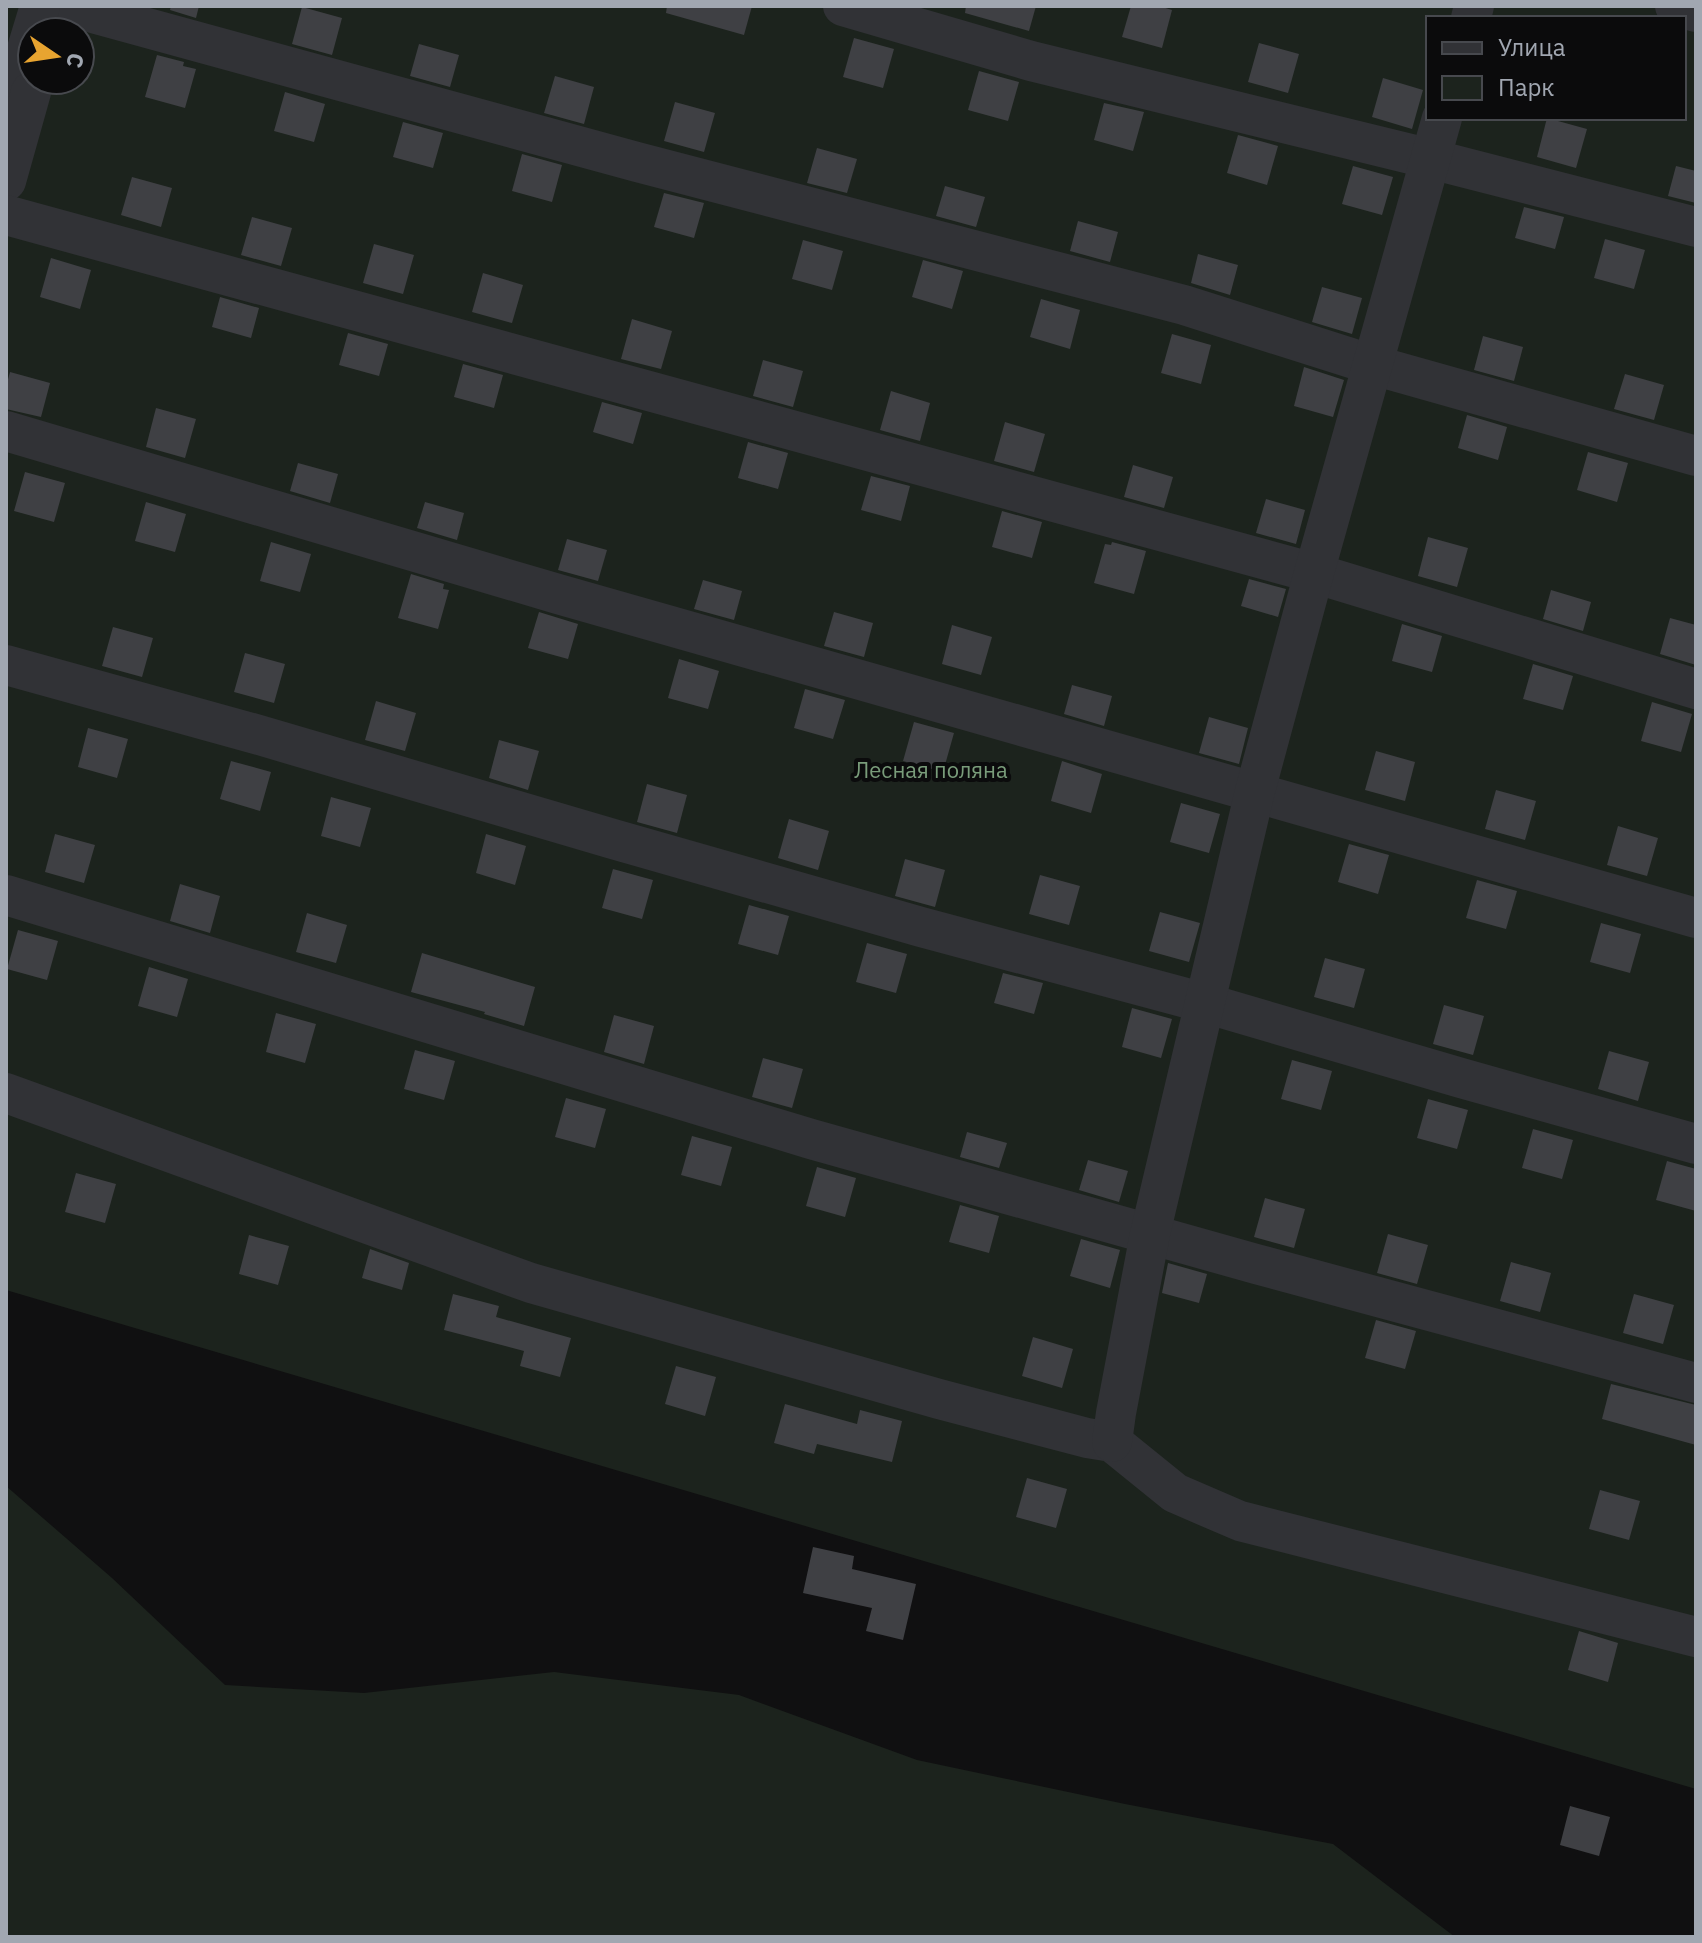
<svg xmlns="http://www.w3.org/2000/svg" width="1702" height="1943" font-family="'IBM Plex Sans',sans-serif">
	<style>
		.green { fill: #1c231d; fill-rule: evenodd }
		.building { fill: #3f4044 }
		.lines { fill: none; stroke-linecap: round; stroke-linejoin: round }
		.minor { stroke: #313236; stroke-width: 40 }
		.labels { text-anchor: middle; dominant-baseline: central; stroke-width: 8; stroke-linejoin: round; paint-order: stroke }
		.park-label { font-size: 22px; fill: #799c7a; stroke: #0b0b0c }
	</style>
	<rect width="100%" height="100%" fill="#101011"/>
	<g class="green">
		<path d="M6,6H1696V1789L6,1290ZM1428,18H1684V118H1428ZM32,32H80V80H32Z"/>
		<path d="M6,1486L112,1578L225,1685L364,1693L554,1672L739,1695L917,1760L1125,1804L1333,1844L1455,1937H6Z"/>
	</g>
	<g class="building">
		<path d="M171,6H199L196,18L170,10Z"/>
		<path d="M667,6H752L744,35L666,13Z"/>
		<path d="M966,6H1036L1029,31L965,13Z"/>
		<path d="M1131,6H1159L1172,10L1162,48L1122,37Z"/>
		<path d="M302,7L342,18L332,55L292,44Z"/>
		<path d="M854,38L894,49L883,88L843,77Z"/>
		<path d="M1259,43L1299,54L1288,93L1248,82Z"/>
		<path d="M419,44L459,55L450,87L410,76Z"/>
		<path d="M157,55L184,62L183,66L196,69L185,108L145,97Z"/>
		<path d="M979,71L1019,82L1008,121L968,110Z"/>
		<path d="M555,76L594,87L584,124L544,113Z"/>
		<path d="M1383,78L1423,90L1412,129L1372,117Z"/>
		<path d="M285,92L325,104L314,142L274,131Z"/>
		<path d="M675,102L715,113L704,152L664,141Z"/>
		<path d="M1104,103L1144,112L1133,151L1094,140Z"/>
		<path d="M1547,118L1587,129L1576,168L1537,157Z"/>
		<path d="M403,122L443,133L433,168L393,157Z"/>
		<path d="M1238,135L1278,146L1267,185L1227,173Z"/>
		<path d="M817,148L857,159L847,193L807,183Z"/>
		<path d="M522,154L562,165L552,202L512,191Z"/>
		<path d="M1353,166L1393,177L1382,215L1342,204Z"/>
		<path d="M1676,166L1696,171V203L1668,196Z"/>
		<path d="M132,177L172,188L161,227L121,215Z"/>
		<path d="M945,186L985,197L976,227L936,216Z"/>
		<path d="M664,193L704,203L694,238L654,227Z"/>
		<path d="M1524,207L1564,217L1555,249L1515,238Z"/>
		<path d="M252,217L292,228L281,266L241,255Z"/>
		<path d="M1078,221L1118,232L1110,262L1070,251Z"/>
		<path d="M1605,239L1645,250L1634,289L1594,278Z"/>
		<path d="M803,240L843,251L832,290L792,279Z"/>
		<path d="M374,244L414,255L403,294L363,283Z"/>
		<path d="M1198,254L1238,265L1230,295L1191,283Z"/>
		<path d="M51,258L91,270L80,309L40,297Z"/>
		<path d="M923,260L963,271L952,309L912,297Z"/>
		<path d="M483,273L523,285L512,323L472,312Z"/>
		<path d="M1322,287L1362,298L1352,334L1312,322Z"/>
		<path d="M220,297L259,308L251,338L212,327Z"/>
		<path d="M1041,299L1080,310L1070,349L1030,337Z"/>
		<path d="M632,319L672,331L661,369L621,359Z"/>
		<path d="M348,333L388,344L379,376L339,365Z"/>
		<path d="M1172,334L1211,345L1201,384L1161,373Z"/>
		<path d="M1483,336L1523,347L1514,381L1474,370Z"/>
		<path d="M763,360L803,371L793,407L753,396Z"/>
		<path d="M463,364L503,375L494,408L454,397Z"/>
		<path d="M1304,367L1344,380L1333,417L1294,406Z"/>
		<path d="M10,372L50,383L41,417L6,409V387Z"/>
		<path d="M1625,374L1664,385L1654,420L1614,409Z"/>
		<path d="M891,391L930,403L920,441L880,430Z"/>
		<path d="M602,402L642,413L633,444L593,432Z"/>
		<path d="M156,408L196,419L185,458L146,447Z"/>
		<path d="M1467,415L1507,427L1498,460L1458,448Z"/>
		<path d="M1005,422L1045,434L1034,472L994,461Z"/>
		<path d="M748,442L788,453L778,489L738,478Z"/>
		<path d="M1588,452L1628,463L1617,502L1577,490Z"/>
		<path d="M298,463L338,474L330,503L290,491Z"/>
		<path d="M1133,465L1173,477L1164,508L1124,497Z"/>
		<path d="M25,472L65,483L54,522L14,511Z"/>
		<path d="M871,476L910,486L901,521L861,510Z"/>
		<path d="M1266,499L1305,510L1296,544L1256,533Z"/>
		<path d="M146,502L186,514L175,552L135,541Z"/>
		<path d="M425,502L464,513L457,540L417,528Z"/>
		<path d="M1002,511L1042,522L1032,558L992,547Z"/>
		<path d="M1428,537L1468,548L1457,587L1418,576Z"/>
		<path d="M567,539L607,550L598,581L558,570Z"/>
		<path d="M271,542L311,554L300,592L260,581Z"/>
		<path d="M1112,542L1146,551L1134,594L1094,583L1105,544L1111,545Z"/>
		<path d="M411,574L444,584L443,589L449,590L438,629L398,618Z"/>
		<path d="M1249,579L1286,589L1278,617L1241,606Z"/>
		<path d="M703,580L742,591L734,620L694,609Z"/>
		<path d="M1551,590L1591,602L1583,631L1543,619Z"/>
		<path d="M539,612L578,624L568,659L528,648Z"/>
		<path d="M834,612L873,623L864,657L824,646Z"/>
		<path d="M1670,618L1696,625V665L1660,654Z"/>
		<path d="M1402,624L1442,636L1432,672L1392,661Z"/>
		<path d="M952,625L992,637L981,675L942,664Z"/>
		<path d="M113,627L153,638L142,677L102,666Z"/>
		<path d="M245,653L285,664L274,703L234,692Z"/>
		<path d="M679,659L719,671L708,709L668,698Z"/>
		<path d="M1533,664L1573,676L1563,710L1523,699Z"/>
		<path d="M1072,685L1112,696L1104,726L1064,714Z"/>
		<path d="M805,689L845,700L833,739L794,728Z"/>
		<path d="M376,701L416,713L405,751L365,740Z"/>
		<path d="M1652,702L1692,714L1681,752L1641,741Z"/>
		<path d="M1209,717L1248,728L1239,764L1199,753Z"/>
		<path d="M914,722L954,733L943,772L903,761Z"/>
		<path d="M88,728L128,739L117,778L78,767Z"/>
		<path d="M499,740L539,751L528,790L489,778Z"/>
		<path d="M1376,751L1415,762L1405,801L1365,790Z"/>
		<path d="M231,761L271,772L260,811L220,799Z"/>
		<path d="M1062,761L1102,774L1091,813L1051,801Z"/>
		<path d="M647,784L687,795L677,833L637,822Z"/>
		<path d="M1496,790L1536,801L1525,840L1485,829Z"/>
		<path d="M331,797L371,808L360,847L321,836Z"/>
		<path d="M1181,803L1220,814L1209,853L1170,842Z"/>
		<path d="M789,819L829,831L818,870L778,858Z"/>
		<path d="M1618,826L1658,838L1647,876L1607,865Z"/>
		<path d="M55,834L95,845L84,883L45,872Z"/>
		<path d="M486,834L526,846L515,885L476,873Z"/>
		<path d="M1349,844L1389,855L1378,894L1338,882Z"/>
		<path d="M905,859L945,870L935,907L895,896Z"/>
		<path d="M613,869L653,880L642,919L602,908Z"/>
		<path d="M1040,875L1080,886L1069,925L1029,914Z"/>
		<path d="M1477,880L1517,891L1506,929L1466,918Z"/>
		<path d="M180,884L220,896L210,933L170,921Z"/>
		<path d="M749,905L789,916L778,955L738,944Z"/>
		<path d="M1160,912L1200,923L1189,962L1149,951Z"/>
		<path d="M307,913L347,925L336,963L296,952Z"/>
		<path d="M1601,923L1641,934L1630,973L1590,962Z"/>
		<path d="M18,930L58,941L47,980L7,969Z"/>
		<path d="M867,943L907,954L896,993L856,982Z"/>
		<path d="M422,953L535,987L524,1026L484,1014L485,1012L411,992Z"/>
		<path d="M1325,958L1365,969L1354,1008L1314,997Z"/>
		<path d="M149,967L188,979L177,1017L138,1006Z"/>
		<path d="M1003,973L1043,983L1034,1014L994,1003Z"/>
		<path d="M1444,1005L1484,1016L1473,1055L1433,1044Z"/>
		<path d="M1132,1008L1172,1019L1161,1058L1122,1047Z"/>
		<path d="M276,1013L316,1024L305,1063L266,1052Z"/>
		<path d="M614,1015L654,1026L644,1064L604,1052Z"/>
		<path d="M415,1050L455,1061L444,1100L404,1089Z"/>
		<path d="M1609,1051L1649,1062L1638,1101L1598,1089Z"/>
		<path d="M763,1058L803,1069L792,1108L752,1097Z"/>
		<path d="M1292,1060L1332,1071L1321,1110L1281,1099Z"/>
		<path d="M566,1098L606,1109L595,1148L555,1137Z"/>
		<path d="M1428,1099L1468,1110L1457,1149L1417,1138Z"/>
		<path d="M1533,1129L1573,1140L1562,1179L1522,1168Z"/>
		<path d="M967,1132L1007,1143L999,1168L960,1157Z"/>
		<path d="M692,1136L732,1147L721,1186L681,1175Z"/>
		<path d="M1088,1160L1128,1171L1119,1202L1079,1190Z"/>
		<path d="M1667,1161L1696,1169V1211L1656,1200Z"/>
		<path d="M817,1167L856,1178L845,1217L806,1206Z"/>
		<path d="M76,1173L116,1184L105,1223L65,1212Z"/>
		<path d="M1265,1198L1305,1209L1294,1248L1254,1237Z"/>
		<path d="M960,1205L999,1216L989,1253L949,1242Z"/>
		<path d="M1388,1234L1428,1245L1417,1284L1377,1273Z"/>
		<path d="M249,1235L289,1246L278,1285L239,1274Z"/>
		<path d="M1081,1239L1120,1250L1110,1288L1070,1276Z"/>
		<path d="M370,1249L409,1263L402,1290L362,1278Z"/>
		<path d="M1511,1262L1551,1273L1540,1312L1500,1301Z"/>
		<path d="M1168,1263L1207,1274L1199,1303L1162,1293Z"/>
		<path d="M453,1294L499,1306L496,1317L571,1338L560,1377L520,1366L524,1351L444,1330Z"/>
		<path d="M1634,1294L1674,1305L1663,1344L1623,1333Z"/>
		<path d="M1376,1320L1416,1331L1405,1369L1365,1358Z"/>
		<path d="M1033,1337L1073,1349L1062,1388L1022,1376Z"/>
		<path d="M676,1366L716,1377L705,1416L665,1404Z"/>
		<path d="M1611,1384L1696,1405V1445L1602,1419Z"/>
		<path d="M785,1404L857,1424L860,1410L902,1421L892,1462L817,1444L814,1454L774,1443Z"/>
		<path d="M1027,1478L1067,1489L1056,1528L1016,1517Z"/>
		<path d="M1600,1490L1640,1501L1629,1540L1589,1529Z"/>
		<path d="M813,1547L854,1556L852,1569L916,1584L903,1640L866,1631L872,1608L803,1593Z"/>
		<path d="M1579,1631L1618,1643L1608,1682L1568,1670Z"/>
		<path d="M1570,1806L1610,1817L1599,1856L1560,1845Z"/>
	</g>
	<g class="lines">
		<g class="minor">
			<path d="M67,6L637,162L1184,305L1373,365L1696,456"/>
			<path d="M843,6L1031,61L1431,159L1696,227"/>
			<path d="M1675,6L1696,12"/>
			<path d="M1471,18L1474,6"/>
			<path d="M6,118L40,6"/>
			<path d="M6,181L31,92"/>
			<path d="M6,215L1314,573L1696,689"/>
			<path d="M6,431L558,594L1696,918"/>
			<path d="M6,665L259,735L613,839L921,927L1205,1003L1461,1078L1696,1144"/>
			<path d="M6,895L811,1139L1256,1264L1696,1383"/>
			<path d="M6,1093L531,1283L939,1399L1087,1438L1112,1442L1175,1493L1240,1521L1696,1637"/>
			<path d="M1112,1442L1116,1413L1150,1234L1255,791L1314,573L1442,118"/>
		</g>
	</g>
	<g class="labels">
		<g class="park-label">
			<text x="931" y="769">Лесная поляна</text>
		</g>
	</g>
	<rect width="1702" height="1943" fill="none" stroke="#a1a7b1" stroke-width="16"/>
	<rect x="1426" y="16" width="260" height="104" fill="#0b0b0c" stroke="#47494e" stroke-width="2"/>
	<rect x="1442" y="42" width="40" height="12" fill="#313236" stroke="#47494e" stroke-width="2"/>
	<text x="1498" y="56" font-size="24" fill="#a1a7b1">Улица</text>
	<rect x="1442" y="76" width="40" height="24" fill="#1c231d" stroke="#47494e" stroke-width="2"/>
	<text x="1498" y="96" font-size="24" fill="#a1a7b1">Парк</text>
	<g transform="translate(56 56) rotate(103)"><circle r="38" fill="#0b0b0c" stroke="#47494e" stroke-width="2"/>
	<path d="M0-6L14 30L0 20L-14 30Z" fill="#e8a430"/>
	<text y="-12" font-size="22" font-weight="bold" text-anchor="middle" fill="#a1a7b1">С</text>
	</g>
</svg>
